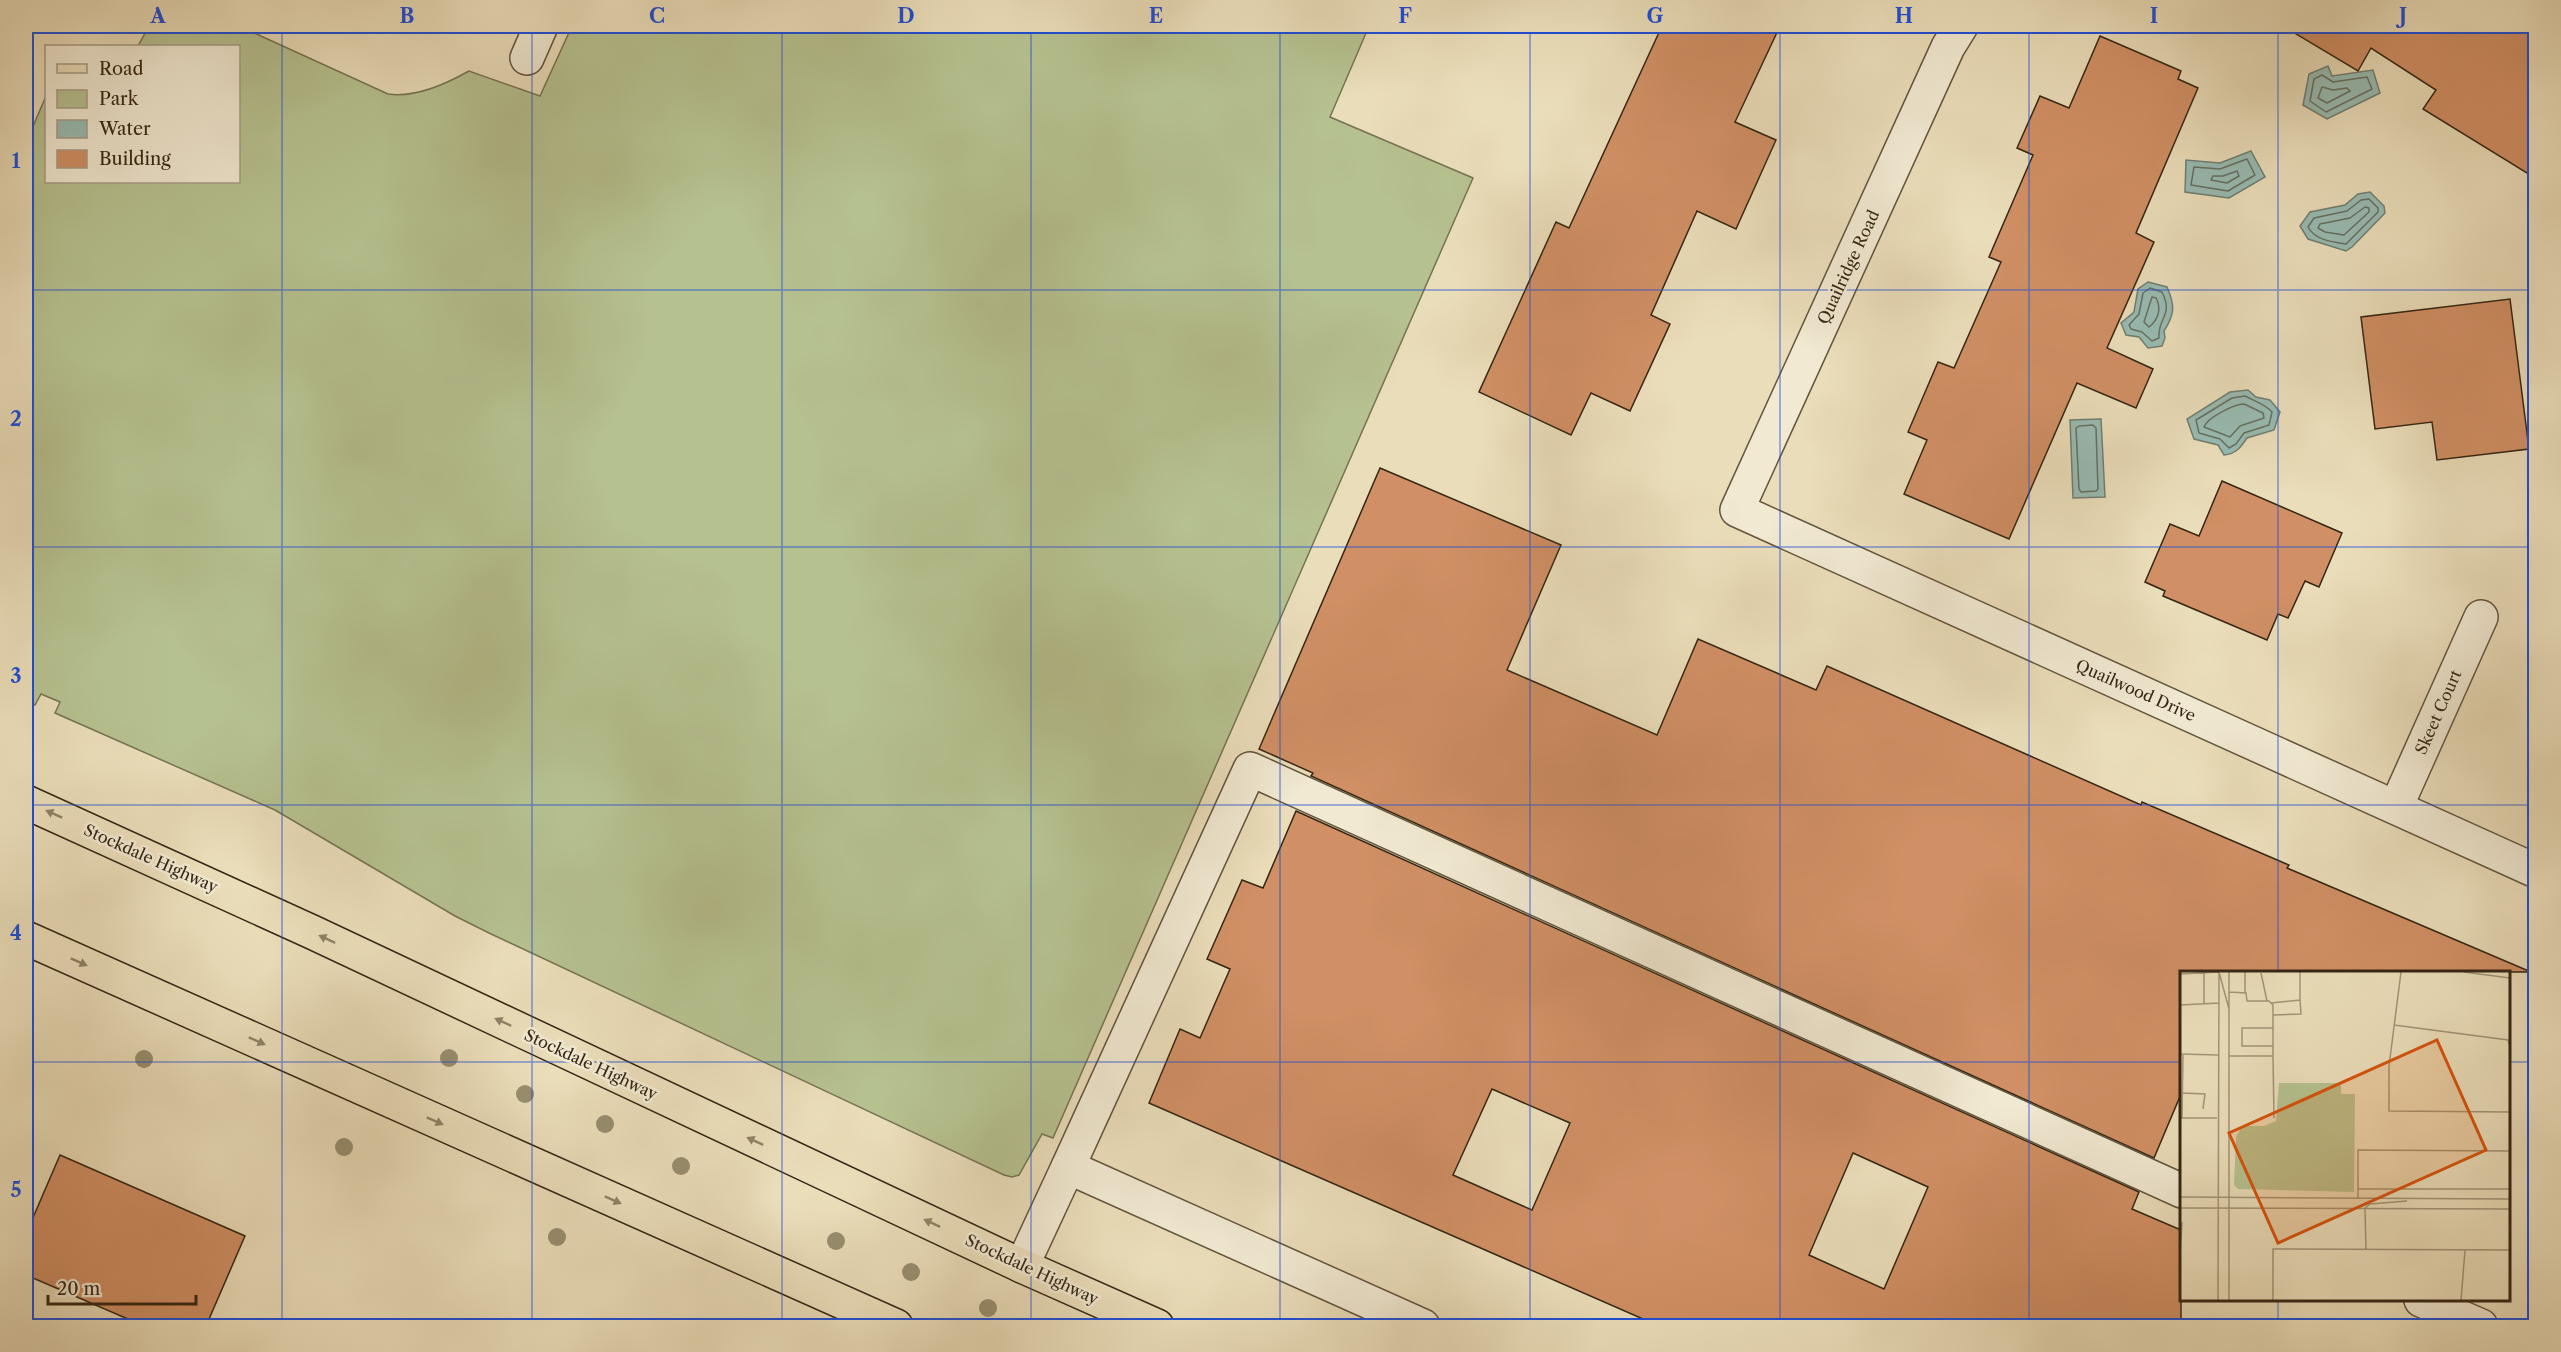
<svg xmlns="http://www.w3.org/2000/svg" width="2561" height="1352" font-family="'Libre Caslon Text',serif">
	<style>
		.green { fill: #b6c190; stroke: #767452; stroke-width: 1.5 }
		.water { fill: #98bbb2; stroke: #707f73; stroke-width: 1.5 }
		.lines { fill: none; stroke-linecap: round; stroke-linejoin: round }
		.shore { stroke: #667063; stroke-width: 1.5 }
		.building { fill: #d08f64; stroke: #352614; stroke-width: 1.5; fill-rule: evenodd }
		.minor-casing { stroke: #62543d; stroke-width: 36 }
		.major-casing { stroke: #352614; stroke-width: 36 }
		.minor { stroke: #f1e9d2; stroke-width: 33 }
		.major { stroke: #eaddb9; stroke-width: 33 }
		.tree { fill: #988e6f }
		.oneway { fill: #908266 }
		.grid { fill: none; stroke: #1d4ed8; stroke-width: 1.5; stroke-opacity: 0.55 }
		.labels { text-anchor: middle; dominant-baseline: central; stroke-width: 5; stroke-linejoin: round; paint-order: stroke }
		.street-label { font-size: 16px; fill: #352614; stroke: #f1e9d2 }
		.inset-road { fill: none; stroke: #a29477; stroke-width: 1.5 }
		.view { fill: #d6540d; fill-opacity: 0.15; stroke: #d6540d; stroke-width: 3 }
		.inset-edge { fill: none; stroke: #352614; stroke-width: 3 }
		.neatline { fill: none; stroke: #1d4ed8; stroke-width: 2 }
		.grid-label { font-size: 20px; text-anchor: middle; font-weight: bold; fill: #1d4ed8 }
	</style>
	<rect width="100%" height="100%" fill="#eaddb9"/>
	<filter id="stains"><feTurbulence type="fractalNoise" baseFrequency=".00333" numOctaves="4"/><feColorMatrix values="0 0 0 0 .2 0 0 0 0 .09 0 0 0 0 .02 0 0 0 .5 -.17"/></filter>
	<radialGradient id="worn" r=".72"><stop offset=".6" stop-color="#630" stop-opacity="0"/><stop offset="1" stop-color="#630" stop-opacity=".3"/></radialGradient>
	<path class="green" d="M149,26H239L388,94C415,98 446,84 469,71L540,96L572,26H1369L1330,117L1473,178L1053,1138L1042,1134L1019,1175L1012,1177L1004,1175L489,933L455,916L275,810L55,713L60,702L41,694L35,705L26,700V143L46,96V182H238V46H138Z"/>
	<g class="water">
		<path d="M2328,66L2332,76L2373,70L2380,93L2327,119L2303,105L2309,74Z"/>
		<path d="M2251,151L2265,177L2229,198L2185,192L2186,160L2220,163Z"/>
		<path d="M2370,192L2384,206L2385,213L2352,247L2346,251L2308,239L2300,226L2310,212L2345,205L2358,194Z"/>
		<path d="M2148,282L2167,287C2175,305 2175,314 2164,331L2165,338L2162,346L2148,348L2139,337L2126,335L2121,323L2134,312L2138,289Z"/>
		<path d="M2248,390L2256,397L2270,400L2280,412L2274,430L2247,438C2241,447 2236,454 2224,455L2218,445L2194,439L2187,419L2230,392Z"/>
		<path d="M2101,419L2105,497L2073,498L2070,420Z"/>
	</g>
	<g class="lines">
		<g class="shore">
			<path d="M2322,75L2333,82L2367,77L2372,89L2326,112L2310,101L2314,79Z"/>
			<path d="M2322,87L2333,90L2347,88L2350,91L2327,103L2318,98Z"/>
			<path d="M2247,159L2255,175L2228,191L2191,185L2194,167L2220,169Z"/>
			<path d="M2237,171L2239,176L2227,183L2211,180L2213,176H2223Z"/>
			<path d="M2369,199L2378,208V212L2346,244C2332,242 2315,240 2308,227L2314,218L2347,211L2361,200Z"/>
			<path d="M2365,207L2369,208V212L2344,235L2325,232L2318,228L2320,224L2350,218Z"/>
			<path d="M2150,288L2162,292C2174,316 2157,318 2159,338L2152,341L2142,332L2131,329L2129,325L2139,314L2143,293Z"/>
			<path d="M2152,297L2156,298C2162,309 2158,320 2149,327L2144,322Z"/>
			<path d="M2245,396C2254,401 2265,404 2272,412L2269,425L2244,433L2236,444L2229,448L2220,439L2199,433L2196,420L2232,398Z"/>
			<path d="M2244,404L2263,413L2264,418L2240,426L2230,437L2204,427C2207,418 2234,404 2244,404Z"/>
			<path d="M2093,425L2096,428L2098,489L2096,491L2081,492L2079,489L2076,428L2079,426Z"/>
		</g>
	</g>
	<g class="building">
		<path d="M1662,26H1780L1735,122L1776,140L1736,229L1697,211L1651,315L1670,324L1630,411L1591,393L1571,435L1479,392L1556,222L1569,228Z"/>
		<path d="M2283,26H2535V178L2423,109L2436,90L2371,48L2358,71Z"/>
		<path d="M2100,36L2181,71L2178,79L2198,88L2136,233L2154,242L2107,348L2153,369L2136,408L2077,383L2009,539L1904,494L1927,440L1908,432L1938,362L1954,368L2001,262L1989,257L2033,155L2017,148L2040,96L2069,108Z"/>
		<path d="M2510,299L2529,449L2437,460L2432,422L2375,429L2361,317Z"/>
		<path d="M1380,468L1561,545L1507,670L1657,735L1698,639L1816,690L1827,666L2141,805L2142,802L2289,865L2287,868L2531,972H2181V1094L2154,1158L1311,776L1313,773L1259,749Z"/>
		<path d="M2222,481L2342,533L2319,587L2305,581L2288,618L2278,614L2267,640L2163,596L2165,591L2145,582L2170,524L2199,536Z"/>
		<path d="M1296,811L2139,1192L2132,1209L2181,1230V1326H1659L1149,1103L1180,1029L1200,1038L1230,969L1207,959L1242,880L1263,888ZM1492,1089L1570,1123L1532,1210L1453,1175ZM1853,1153L1928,1187L1884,1289L1809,1255Z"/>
		<path d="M60,1155L245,1236L206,1326H144L26,1275V1234Z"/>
	</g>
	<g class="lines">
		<defs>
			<g id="minor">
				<path d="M1961,26L1948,47L1737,510L2536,871"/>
				<path d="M527,58L541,26"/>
				<path d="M2396,807L2481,617"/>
				<path d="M1068,1167L1250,769L2182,1191"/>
				<path d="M1022,1266L1068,1167L1423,1326"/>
				<path d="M2421,1300L2481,1326"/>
			</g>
			<g id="major">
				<path d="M26,802L312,932L1022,1266L1157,1326"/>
				<path d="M26,938L896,1326"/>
			</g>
		</defs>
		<use href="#minor" class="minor-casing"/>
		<use href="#major" class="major-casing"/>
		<use href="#minor" class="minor"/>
		<use href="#major" class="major"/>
	</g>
	<g class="tree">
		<circle cx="449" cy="1058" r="9"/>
		<circle cx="144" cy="1059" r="9"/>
		<circle cx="525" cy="1094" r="9"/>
		<circle cx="605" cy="1124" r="9"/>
		<circle cx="344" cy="1147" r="9"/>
		<circle cx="681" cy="1166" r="9"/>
		<circle cx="557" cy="1237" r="9"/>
		<circle cx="836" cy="1241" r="9"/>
		<circle cx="911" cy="1272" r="9"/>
		<circle cx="988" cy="1308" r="9"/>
	</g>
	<defs><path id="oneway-solid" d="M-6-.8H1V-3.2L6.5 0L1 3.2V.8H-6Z" transform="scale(1.5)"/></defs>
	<g class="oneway">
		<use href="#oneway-solid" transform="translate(54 814) rotate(-156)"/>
		<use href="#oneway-solid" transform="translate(327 939) rotate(-155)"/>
		<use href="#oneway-solid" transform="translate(79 962) rotate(24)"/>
		<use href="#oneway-solid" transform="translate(503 1022) rotate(-155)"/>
		<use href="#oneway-solid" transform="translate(257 1041) rotate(24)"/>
		<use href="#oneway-solid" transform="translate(435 1121) rotate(24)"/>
		<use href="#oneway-solid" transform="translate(755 1141) rotate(-155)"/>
		<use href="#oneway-solid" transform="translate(613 1200) rotate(24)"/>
		<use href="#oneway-solid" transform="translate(932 1223) rotate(-155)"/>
	</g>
	<path class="grid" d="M282,26V1326M532,26V1326M782,26V1326M1031,26V1326M1280,26V1326M1530,26V1326M1780,26V1326M2029,26V1326M2278,26V972M26,290H2536M26,547H2536M26,805H2536M26,1062H2182M2508,1062H2536M2278,1300V1326"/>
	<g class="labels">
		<g class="street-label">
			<text transform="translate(1848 267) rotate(-65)">Quailridge Road</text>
			<text transform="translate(2136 690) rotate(24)">Quailwood Drive</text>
			<text transform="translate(2438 712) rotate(-66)">Skeet Court</text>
			<text transform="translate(151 858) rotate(24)">Stockdale Highway</text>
			<text transform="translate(591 1064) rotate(25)">Stockdale Highway</text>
			<text transform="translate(1032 1269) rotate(25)">Stockdale Highway</text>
		</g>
	</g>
	<g transform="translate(2180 971)">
		<rect width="330" height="330" fill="#eaddb9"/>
		<path d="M99,112H161V123H175L174,221L58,218L54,214L56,166L62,155H84L96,150Z" fill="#b6c190"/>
		<path class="inset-road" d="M39,1L49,38M65,1V22M221,1L209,95V140L330,141M284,1L330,7M24,2V33M81,2L87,30M0,3L39,1M49,21L66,22L67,30H89L93,34V57M91,32L120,29V1M0,34L39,32M93,44L121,43L120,29M214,54L328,69L330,76M93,75H62V57H93V85M0,83L38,84M49,85H93L94,147M2,122L25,123L23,138M1,147H37M2,147L3,83M178,218V179L330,180M0,226L330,228M178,227V218H330M0,237L330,238M185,237L186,279M185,237L190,233L227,230M0,283L2,251M38,329L39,1M49,329V1M93,329V278L330,279M281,329L285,279"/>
		<path class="view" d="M257,69L306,179L98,272L49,162Z"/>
		<rect width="330" height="330" class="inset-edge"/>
	</g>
	<rect width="2561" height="1352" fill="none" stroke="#eaddb9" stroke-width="66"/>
	<rect x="45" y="45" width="195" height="138" fill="#f1e9d2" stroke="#a69b86" stroke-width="1.5"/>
	<rect x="57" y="64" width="30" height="9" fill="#eaddb9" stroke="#a69b86" stroke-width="1.5"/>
	<text x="99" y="75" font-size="18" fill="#352614">Road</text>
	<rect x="57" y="90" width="30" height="18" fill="#b6c190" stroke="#a69b86" stroke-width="1.5"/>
	<text x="99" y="105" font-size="18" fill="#352614">Park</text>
	<rect x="57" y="120" width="30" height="18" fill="#98bbb2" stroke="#a69b86" stroke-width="1.5"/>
	<text x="99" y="135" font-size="18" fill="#352614">Water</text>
	<rect x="57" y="150" width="30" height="18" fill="#d08f64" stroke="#a69b86" stroke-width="1.5"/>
	<text x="99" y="165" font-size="18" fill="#352614">Building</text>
	<path d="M48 1295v9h148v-9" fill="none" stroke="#352614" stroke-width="3"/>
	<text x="57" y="1295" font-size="18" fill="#352614" stroke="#f1e9d2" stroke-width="4.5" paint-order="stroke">20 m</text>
	<rect x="33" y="33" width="2495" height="1286" class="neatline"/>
	<g class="grid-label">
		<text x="158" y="23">A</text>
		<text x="407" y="23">B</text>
		<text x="657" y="23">C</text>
		<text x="906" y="23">D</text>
		<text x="1156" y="23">E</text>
		<text x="1405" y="23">F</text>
		<text x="1655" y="23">G</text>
		<text x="1904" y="23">H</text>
		<text x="2154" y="23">I</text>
		<text x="2403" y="23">J</text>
		<text x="16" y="168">1</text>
		<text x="16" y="426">2</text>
		<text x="16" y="683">3</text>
		<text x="16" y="940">4</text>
		<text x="16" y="1197">5</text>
	</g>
	<rect width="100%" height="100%" filter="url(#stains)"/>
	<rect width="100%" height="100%" fill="url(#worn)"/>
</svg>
